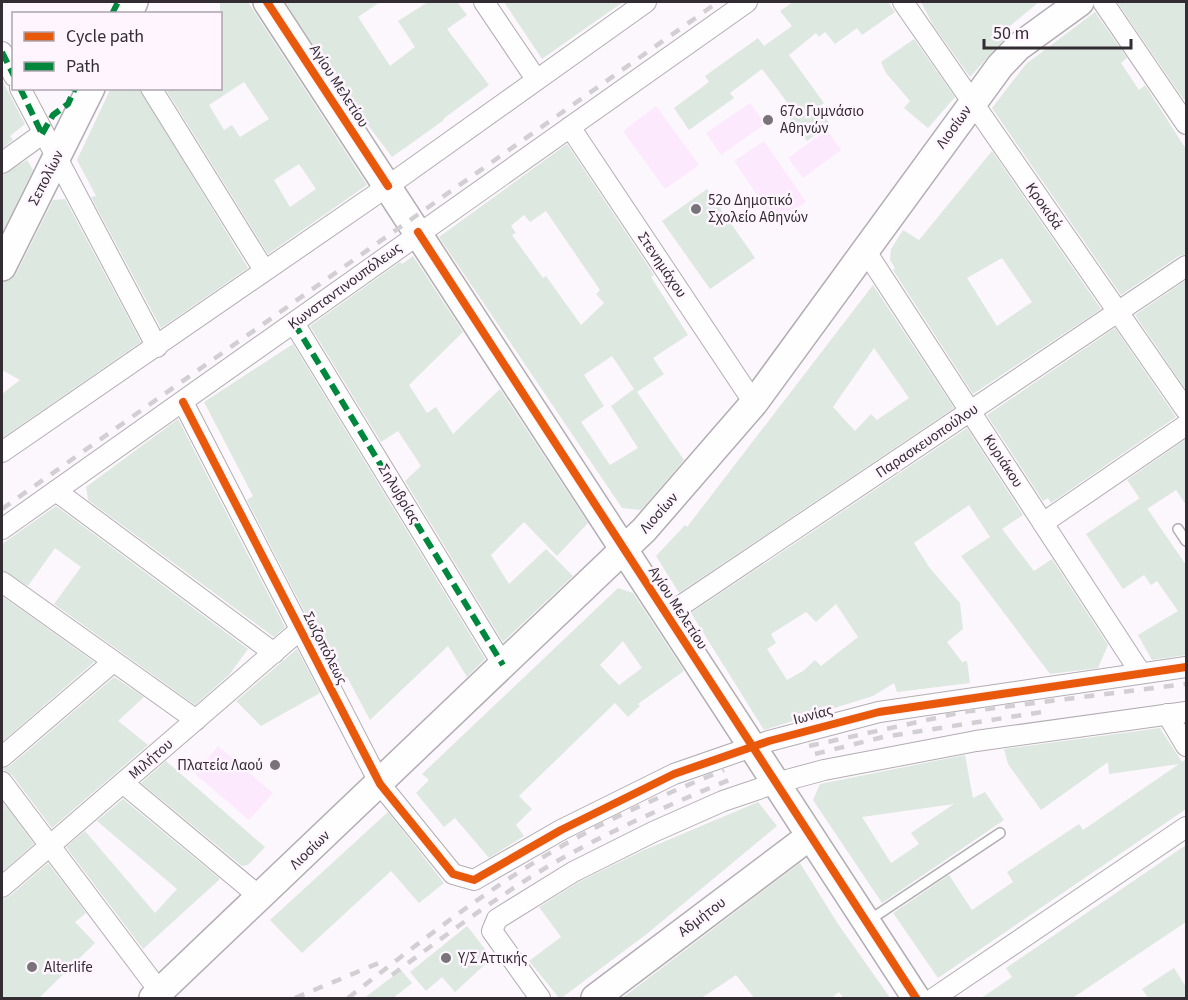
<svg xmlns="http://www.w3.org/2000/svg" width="1188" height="1000" font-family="'Source Sans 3',sans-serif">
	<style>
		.green { fill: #fce9fd }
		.building { fill: #dde8e0; fill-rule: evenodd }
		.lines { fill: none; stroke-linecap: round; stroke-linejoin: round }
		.lane-casing { stroke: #b2adb2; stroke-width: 12 }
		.street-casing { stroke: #b2adb2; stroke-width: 22 }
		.secondary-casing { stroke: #b2adb2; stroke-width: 30 }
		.lane { stroke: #fffeff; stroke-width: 9 }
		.street { stroke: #fffeff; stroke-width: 20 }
		.secondary { stroke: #fffeff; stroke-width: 27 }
		.rail { stroke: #d1cfd1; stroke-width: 4.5; stroke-dasharray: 10 10; stroke-linecap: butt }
		.quiet { stroke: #00873e; stroke-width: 6; stroke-dasharray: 12 6; stroke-linecap: butt }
		.cycleway-casing { stroke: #fef5fe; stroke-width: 11 }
		.cycleway { stroke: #e8590c; stroke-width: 8 }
		.poi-dot { fill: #797479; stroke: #fef5fe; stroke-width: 2 }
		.labels { text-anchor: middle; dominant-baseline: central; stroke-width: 5; stroke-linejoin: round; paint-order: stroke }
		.street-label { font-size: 15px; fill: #332d33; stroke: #fef5fe }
		.poi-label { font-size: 15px; fill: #332d33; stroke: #fef5fe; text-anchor: start }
	</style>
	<rect width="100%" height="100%" fill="#fcf7fc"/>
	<g class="green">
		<path d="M750,103L765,124L721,155L706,133Z"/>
		<path d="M656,106L699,165L665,189L623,131Z"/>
		<path d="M827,130L841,150L803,178L788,158Z"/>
		<path d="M764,141L806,202L776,223L734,161Z"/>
		<path d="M218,746L273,793L249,820L195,774Z"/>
	</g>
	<g class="building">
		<path d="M220,2H248L367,185L268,254L165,88H220ZM244,82L269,119L240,137L232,125L224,130L209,105ZM299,164L316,189L290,207L274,180Z"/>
		<path d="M285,2H380L358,17L390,66L415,47L398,21L428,2H457L467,15L447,29L489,85L443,119L444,120L392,157L349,100Z"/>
		<path d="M504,2H623L542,59Z"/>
		<path d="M793,2H888L895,12L862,35L857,28L835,44L825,32L819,37L816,33L789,55L824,103L818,107L830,124L807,141L790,119L796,114L762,69L730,93L734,98L689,130L674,108L709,82L705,76L758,38L764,46L792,26L780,11Z"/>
		<path d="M921,2H1039L999,35L1004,39L970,77L933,25Z"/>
		<path d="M1117,2H1186V98L1184,100Z"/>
		<path d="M1095,12L1127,58L1121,63L1139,90L1145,85L1186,149V254L1179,256L1121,295L992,108L1026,64Z"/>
		<path d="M914,39L955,97L928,128L904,108L910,101L886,73L881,62Z"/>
		<path d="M2,80L25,124L10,136L13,140L2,149Z"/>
		<path d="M111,88H139L248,268L161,328L91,197L96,196L77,160Z"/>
		<path d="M567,144L654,275L651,277L688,335L653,358L664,374L637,392L684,460L641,510L622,508L439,237ZM546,211L600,290L596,294L604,303L581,325L546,276L543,278L512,235L516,233L511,226L524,215L530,222ZM612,356L634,389L611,406L638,448L610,465L581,422L604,406L584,375Z"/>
		<path d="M992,151L1101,309L973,394L893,270L895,268L890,260L891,249L903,230L919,240ZM1002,258L1032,302L997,326L967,278Z"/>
		<path d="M27,160L33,170L2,233V175Z"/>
		<path d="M707,189L755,258L710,289L662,221Z"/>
		<path d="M65,199L141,342L2,438V394L20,380L2,370V282L10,280L16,274L53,200Z"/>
		<path d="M413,256L463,332L409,385L427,413L436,407L453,434L500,389L588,523L557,556L524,522L491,555L509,584L546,549L573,576L503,642L405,481L421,466L398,431L381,442L310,326L400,262L402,264Z"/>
		<path d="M1186,280V390L1135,315Z"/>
		<path d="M873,285L954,408L679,593L656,556L685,525L687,527ZM874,348L909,398L877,420L871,414L855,431L833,407Z"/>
		<path d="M1115,328L1176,417L1051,503L1048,498L1043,501L987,415Z"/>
		<path d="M293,344L485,659L467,677L448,646L370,720L347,677L340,681L247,500L253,496L204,402Z"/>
		<path d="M178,419L285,627L274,637L88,500L86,487Z"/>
		<path d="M967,428L1023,515L1002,529L1034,571L1052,559L1108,645L1098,668L1050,674L961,556L990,537L969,505L914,543L929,567L960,603L963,629L947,642L962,662L967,661L970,683L897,692L894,683L873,696L764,730L691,613ZM836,604L858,637L821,666L815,660L803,671L787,680L767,649L776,643L771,634L806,612L816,622Z"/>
		<path d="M1186,439V505L1176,490L1147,509L1127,480Z"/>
		<path d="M1140,498L1186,565V655L1152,660L1138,635L1178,611L1157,581L1151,585L1144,575L1123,589L1086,534Z"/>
		<path d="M56,506L248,649L229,675L195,705L54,604L81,567L55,548L28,586L2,570V544Z"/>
		<path d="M618,588L633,593L684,671L638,704L640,706L628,717L615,703L519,796L532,809L516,825L524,836L489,858L455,818L444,827L416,793L429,780L422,774ZM623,641L642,668L619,685L600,665Z"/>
		<path d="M2,596L94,662L2,742Z"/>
		<path d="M297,649L320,693L261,726L236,701Z"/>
		<path d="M114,677L144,697L118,721L148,745L52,828L12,775L2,769L10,766Z"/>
		<path d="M1160,728L1182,762L1186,759V809L938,978L893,913L949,875L972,910L1013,882L1007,872L1079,824L1083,830L1179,764L1109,774L1108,762L1041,810L1008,764L1004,749Z"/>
		<path d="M965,755L973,798L985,792L1004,820L882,903L813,800L820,784ZM954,804L911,833L919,844L891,863L862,817Z"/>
		<path d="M166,761L265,847L248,865L242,866L141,783Z"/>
		<path d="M123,799L220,879L143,949L66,847L85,831L155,913L177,889L97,821Z"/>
		<path d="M2,801L34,844L2,872Z"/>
		<path d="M758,802L777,826L648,933L560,999L529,961L561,937L539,907L579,882L642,851Z"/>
		<path d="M388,812L444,883L419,903L391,871L302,953L270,920Z"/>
		<path d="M1186,845V922L1071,999H980L1012,977L1006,968Z"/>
		<path d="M48,863L86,913L75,922L95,943L38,999H2V899L10,896Z"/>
		<path d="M800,863L838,924L891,999H844L839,992L830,999H755L736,975L700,999H621Z"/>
		<path d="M467,926L492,958L455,992L442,977L426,991L410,972Z"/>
		<path d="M1174,968L1186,987V999H1149L1142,989Z"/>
		<path d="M401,970L412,983L392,999H363Z"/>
	</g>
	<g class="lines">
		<defs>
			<g id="lane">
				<path d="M1178,529L1186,541"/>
				<path d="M868,921L1000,833"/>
			</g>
			<g id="street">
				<path d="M484,2L536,79"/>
				<path d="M903,2L1186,410"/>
				<path d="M1103,2L1186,124"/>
				<path d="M2,52L14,76"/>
				<path d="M20,88L157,347"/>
				<path d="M151,88L264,270"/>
				<path d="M570,127L754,403"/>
				<path d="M2,163L42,134"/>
				<path d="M865,250L1140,672"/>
				<path d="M294,323L503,665"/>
				<path d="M183,402L380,784L453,874L474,880L561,830L674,774L769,741L879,712L1186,667"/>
				<path d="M2,452L388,186L646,2"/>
				<path d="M56,491L274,653"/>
				<path d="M1043,523L1186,425"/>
				<path d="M2,529L747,2"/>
				<path d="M2,582L196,720"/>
				<path d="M667,615L1186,266"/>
				<path d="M1167,714L1186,746"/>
				<path d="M2,757L113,662"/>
				<path d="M2,782L160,992"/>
				<path d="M123,783L260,897"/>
				<path d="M2,887L301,629"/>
				<path d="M540,998L492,931L497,919L573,872L653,832L723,801L776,783L824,770L976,741L1186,712"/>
				<path d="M934,998L1186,827"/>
			</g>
			<g id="secondary">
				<path d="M267,2L916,998"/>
				<path d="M128,14L134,2"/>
				<path d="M2,267L91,88"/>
				<path d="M153,998L644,530L754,403L1000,66L1018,47L1080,2"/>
				<path d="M595,998L810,836"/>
			</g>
		</defs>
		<use href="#lane" class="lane-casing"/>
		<use href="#street" class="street-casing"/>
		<use href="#secondary" class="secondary-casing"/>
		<use href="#lane" class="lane"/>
		<use href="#street" class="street"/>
		<use href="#secondary" class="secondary"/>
		<g class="rail">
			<path d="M2,509L718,2"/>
			<path d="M809,746L963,712L1186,684"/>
			<path d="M815,754L883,737L1042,712"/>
			<path d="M392,975C446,935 500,894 559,860C614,829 671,804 729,780"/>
			<path d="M295,998L386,960"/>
			<path d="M348,998C415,946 481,893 555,850C609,818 666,794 724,770"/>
		</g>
		<g class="quiet">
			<path d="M112,14L118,2"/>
			<path d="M2,52L14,76"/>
			<path d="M20,88L42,134"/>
			<path d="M42,134L53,115L68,104L75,88"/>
			<path d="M294,323L503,665"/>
		</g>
		<defs>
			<g id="cycleway">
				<path d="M267,2L388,186"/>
				<path d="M418,232L916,998"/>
				<path d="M183,402L380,784L453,874L474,880L561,830L674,774L769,741L879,712L1186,667"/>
			</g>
		</defs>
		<use href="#cycleway" class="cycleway-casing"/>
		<use href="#cycleway" class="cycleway"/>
	</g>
	<g class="poi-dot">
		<circle cx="768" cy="120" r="6"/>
		<circle cx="696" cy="209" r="6"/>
		<circle cx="275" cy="765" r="6"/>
		<circle cx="446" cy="958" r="6"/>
		<circle cx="32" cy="967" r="6"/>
	</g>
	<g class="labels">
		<g class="street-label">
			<text transform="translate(339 86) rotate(57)">Αγίου Μελετίου</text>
			<text transform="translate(954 127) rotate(-54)">Λιοσίων</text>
			<text transform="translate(46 178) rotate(-63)">Σεπολίων</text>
			<text transform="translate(1044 206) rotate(55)">Κροκιδά</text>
			<text transform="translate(662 265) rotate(56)">Στενημάχου</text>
			<text transform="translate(345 286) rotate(-36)">Κωνσταντινουπόλεως</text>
			<text transform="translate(927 441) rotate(-34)">Παρασκευοπούλου</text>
			<text transform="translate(1003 461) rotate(57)">Κυριάκου</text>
			<text transform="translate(399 494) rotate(59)">Σηλυβρίας</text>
			<text transform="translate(659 513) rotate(-48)">Λιοσίων</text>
			<text transform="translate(678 608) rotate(57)">Αγίου Μελετίου</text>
			<text transform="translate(325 648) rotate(63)">Σωζοπόλεως</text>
			<text transform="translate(813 715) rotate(-15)">Ιωνίας</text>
			<text transform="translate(151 759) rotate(-41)">Μιλήτου</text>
			<text transform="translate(310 850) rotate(-44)">Λιοσίων</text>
			<text transform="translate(702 917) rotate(-37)">Αδμήτου</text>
		</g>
		<g class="poi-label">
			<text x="780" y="111">67ο Γυμνάσιο<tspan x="780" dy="17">Αθηνών</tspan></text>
			<text x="708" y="200">52ο Δημοτικό<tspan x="708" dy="17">Σχολείο Αθηνών</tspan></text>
			<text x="263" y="765" text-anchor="end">Πλατεία Λαού</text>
			<text x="458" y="958">Υ/Σ Αττικής</text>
			<text x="44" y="967">Alterlife</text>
		</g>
	</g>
	<rect width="1188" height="1000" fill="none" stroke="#332d33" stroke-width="6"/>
	<rect x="12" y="12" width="210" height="78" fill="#fef5fe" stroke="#ada5ad" stroke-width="1.5"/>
	<rect x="24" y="32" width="30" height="9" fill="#e8590c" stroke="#ada5ad" stroke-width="1.5"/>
	<text x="66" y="42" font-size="18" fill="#332d33">Cycle path</text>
	<rect x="24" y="62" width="30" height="9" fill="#00873e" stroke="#ada5ad" stroke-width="1.5"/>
	<text x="66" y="72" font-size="18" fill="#332d33">Path</text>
	<path d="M984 39v9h147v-9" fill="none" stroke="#332d33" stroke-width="3"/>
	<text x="993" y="39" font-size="18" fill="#332d33" stroke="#fef5fe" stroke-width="4.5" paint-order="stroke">50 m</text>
</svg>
